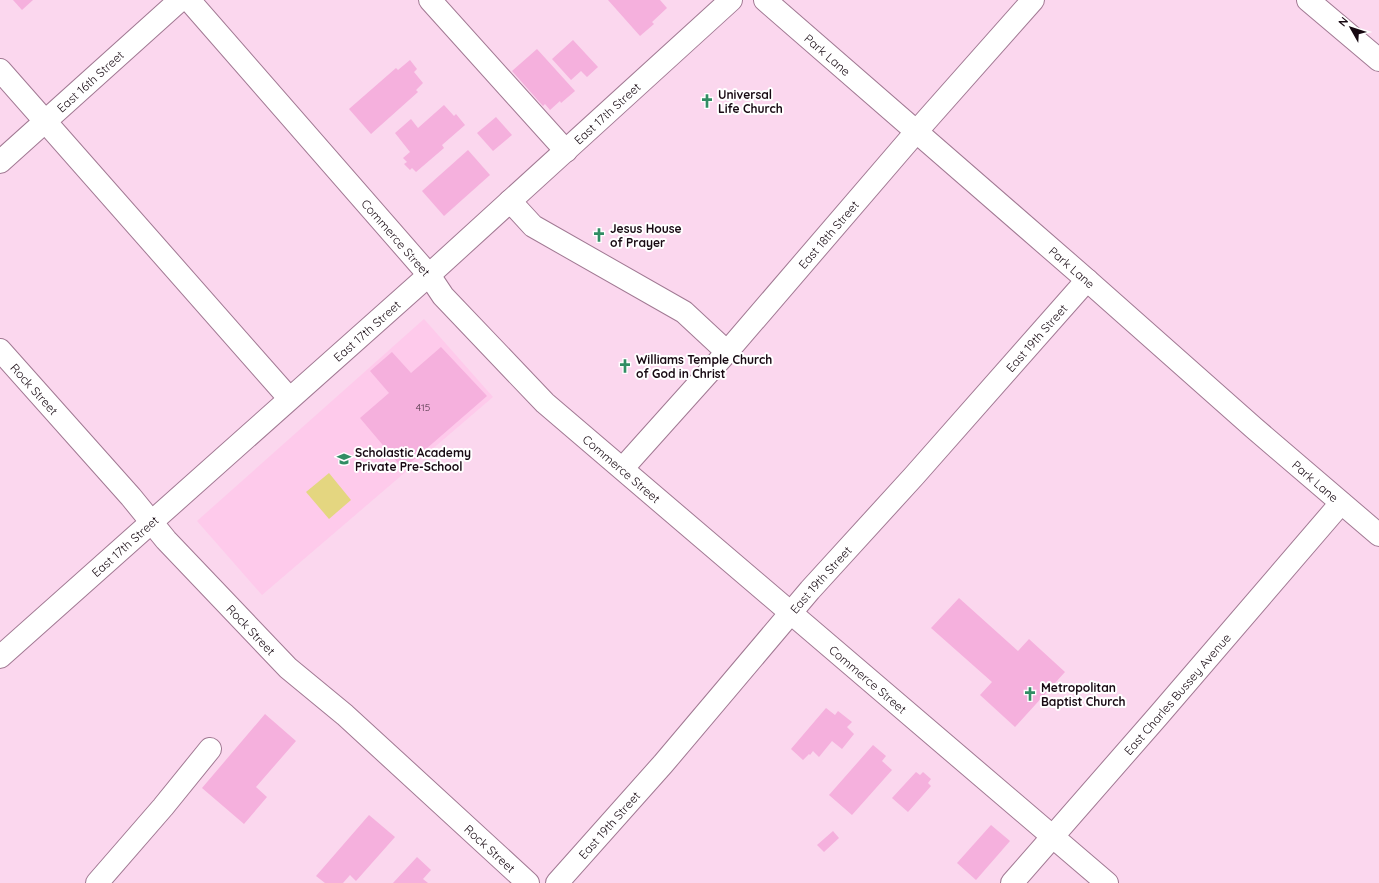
<svg xmlns="http://www.w3.org/2000/svg" width="1379" height="883" font-family="Quicksand,sans-serif">
	<style>
		.built { fill: #fecaeb }
		.green { fill: #e4d680 }
		.building { fill: #f5b0dd }
		.lines { fill: none; stroke-linecap: round; stroke-linejoin: round }
		.minor-casing { stroke: #a17993; stroke-width: 24 }
		.major-casing { stroke: #a17993; stroke-width: 24 }
		.minor { stroke: #fff; stroke-width: 22 }
		.major { stroke: #fff; stroke-width: 22 }
		.labels { text-anchor: middle; dominant-baseline: central; stroke-width: 4; stroke-linejoin: round; paint-order: stroke }
		.number-label { font-size: 10px; fill: #4e3345 }
		.street-label { font-size: 12px; fill: #170912; stroke: #fff }
		.poi-label { font-size: 12px; font-weight: bold; fill: #170912; stroke: #fff; text-anchor: start }
	</style>
	<rect width="100%" height="100%" fill="#fbd7ee"/>
	<path class="built" d="M424,319L493,397L262,595L197,521Z"/>
	<path class="green" d="M329,473L351,500L329,519L306,492Z"/>
	<g class="building">
		<path d="M13,0H33L22,10Z"/>
		<path d="M608,0H660L667,8L652,22L654,24L640,36Z"/>
		<path d="M573,40L598,67L587,77L581,71L571,80L552,59Z"/>
		<path d="M537,49L575,91L561,103L560,101L550,110L545,104L543,106L512,71Z"/>
		<path d="M410,60L417,69L414,72L423,83L416,90L418,92L371,134L349,109L396,68L398,70Z"/>
		<path d="M444,105L454,116L456,114L465,125L442,145L444,148L416,172L412,168L410,170L404,164L407,162L403,158L410,152L395,133L411,119L418,128Z"/>
		<path d="M496,117L512,135L493,151L477,133Z"/>
		<path d="M468,150L490,175L444,216L422,191Z"/>
		<path d="M441,347L487,396L403,469L360,418L389,393L370,371L392,352L411,373Z"/>
		<path d="M959,598L1018,651L1029,639L1065,672L1015,727L980,695L992,682L931,628Z"/>
		<path d="M826,708L835,715L838,711L852,722L847,727L854,734L842,749L832,741L819,757L813,751L810,755L809,754L803,760L791,749Z"/>
		<path d="M265,714L296,741L256,787L267,797L244,824L202,788Z"/>
		<path d="M873,745L886,756L882,761L892,770L852,815L829,795Z"/>
		<path d="M916,772L920,775L923,772L931,779L928,783L931,786L908,812L892,798Z"/>
		<path d="M369,815L395,837L356,881L350,875L343,883H325L316,876Z"/>
		<path d="M991,825L1010,841L976,880L957,863Z"/>
		<path d="M833,831L839,838L824,852L817,845Z"/>
		<path d="M417,857L431,870L423,879L428,883H393Z"/>
	</g>
	<g class="lines">
		<defs>
			<g id="minor">
				<path id="s1" d="M189,0L429,275L443,296L545,403L1107,883"/>
				<path d="M430,0L566,151"/>
				<path id="s2" d="M765,0L1087,280L1254,428L1379,535"/>
				<path d="M1308,0L1379,60"/>
				<path d="M0,70L289,398"/>
				<path id="s3" d="M0,162L180,0"/>
				<path d="M510,201L533,226L684,312L727,352"/>
				<path id="s4" d="M0,350L131,497L166,540L288,668L345,715L528,883"/>
				<path id="s5" d="M623,468L727,352L916,132L1033,0"/>
				<path d="M97,883L163,807L210,749"/>
				<path id="s6" d="M557,883L663,764L810,590L914,476L1087,280"/>
				<path id="s7" d="M1012,883L1158,716L1341,503"/>
			</g>
			<g id="major">
				<path id="s8" d="M0,657L429,275L731,0"/>
			</g>
		</defs>
		<use href="#minor" class="minor-casing"/>
		<use href="#major" class="major-casing"/>
		<use href="#minor" class="minor"/>
		<use href="#major" class="major"/>
	</g>
	<defs>
		<symbol id="church-bare" viewBox="-9 -9 18 18"><path d="M-1.2-6h2.4v3.5h3.3v2.4h-3.3V6h-2.4V-.1h-3.3v-2.4h3.3Z" fill="#318d64" stroke="#fff" stroke-width="2.5" paint-order="stroke"/></symbol>
		<symbol id="school-bare" viewBox="-9 -9 18 18"><path d="M0-5L7-2L0 1L-7-2ZM-4 1L0 2.5L4 1V4Q0 6-4 4Z" fill="#318d64" stroke="#fff" stroke-width="2.5" paint-order="stroke"/></symbol>
	</defs>
	<g fill-rule="evenodd">
		<use href="#church-bare" x="697" y="91" width="20" height="20"/>
		<use href="#church-bare" x="589" y="225" width="20" height="20"/>
		<use href="#church-bare" x="615" y="356" width="20" height="20"/>
		<use href="#school-bare" x="334" y="449" width="20" height="20"/>
		<use href="#church-bare" x="1020" y="684" width="20" height="20"/>
	</g>
	<g class="labels">
		<g class="number-label">
			<text x="423" y="407">415</text>
		</g>
		<g class="street-label">
			<text stroke="none"><textPath href="#s2" startOffset="83">Park Lane</textPath></text>
			<text stroke="none"><textPath href="#s3" startOffset="121">East 16th Street</textPath></text>
			<text stroke="none"><textPath href="#s8" startOffset="815">East 17th Street</textPath></text>
			<text stroke="none"><textPath href="#s5" startOffset="311">East 18th Street</textPath></text>
			<text stroke="none"><textPath href="#s1" startOffset="315">Commerce Street</textPath></text>
			<text stroke="none"><textPath href="#s2" startOffset="407">Park Lane</textPath></text>
			<text stroke="none"><textPath href="#s8" startOffset="491">East 17th Street</textPath></text>
			<text stroke="none"><textPath href="#s6" startOffset="726">East 19th Street</textPath></text>
			<text stroke="none"><textPath href="#s4" startOffset="52">Rock Street</textPath></text>
			<text stroke="none"><textPath href="#s1" startOffset="639">Commerce Street</textPath></text>
			<text stroke="none"><textPath href="#s2" startOffset="731">Park Lane</textPath></text>
			<text stroke="none"><textPath href="#s8" startOffset="167">East 17th Street</textPath></text>
			<text stroke="none"><textPath href="#s6" startOffset="402">East 19th Street</textPath></text>
			<text stroke="none"><textPath href="#s4" startOffset="376">Rock Street</textPath></text>
			<text stroke="none"><textPath href="#s1" startOffset="963">Commerce Street</textPath></text>
			<text stroke="none"><textPath href="#s7" startOffset="251">East Charles Bussey Avenue</textPath></text>
			<text stroke="none"><textPath href="#s6" startOffset="78">East 19th Street</textPath></text>
			<text stroke="none"><textPath href="#s4" startOffset="700">Rock Street</textPath></text>
		</g>
		<g class="poi-label">
			<text x="718" y="94">Universal<tspan x="718" dy="14">Life Church</tspan></text>
			<text x="610" y="228">Jesus House<tspan x="610" dy="14">of Prayer</tspan></text>
			<text x="636" y="359">Williams Temple Church<tspan x="636" dy="14">of God in Christ</tspan></text>
			<text x="355" y="452">Scholastic Academy<tspan x="355" dy="14">Private Pre-School</tspan></text>
			<text x="1041" y="687">Metropolitan<tspan x="1041" dy="14">Baptist Church</tspan></text>
		</g>
	</g>
	<g transform="translate(1351 28) rotate(309)" stroke="#ffffff" stroke-width="3" paint-order="stroke">
	<path d="M0-3L7 15L0 10L-7 15Z" fill="#170912"/>
	<text y="-6" font-size="11" font-weight="bold" text-anchor="middle" fill="#170912">N</text>
	</g>
</svg>
